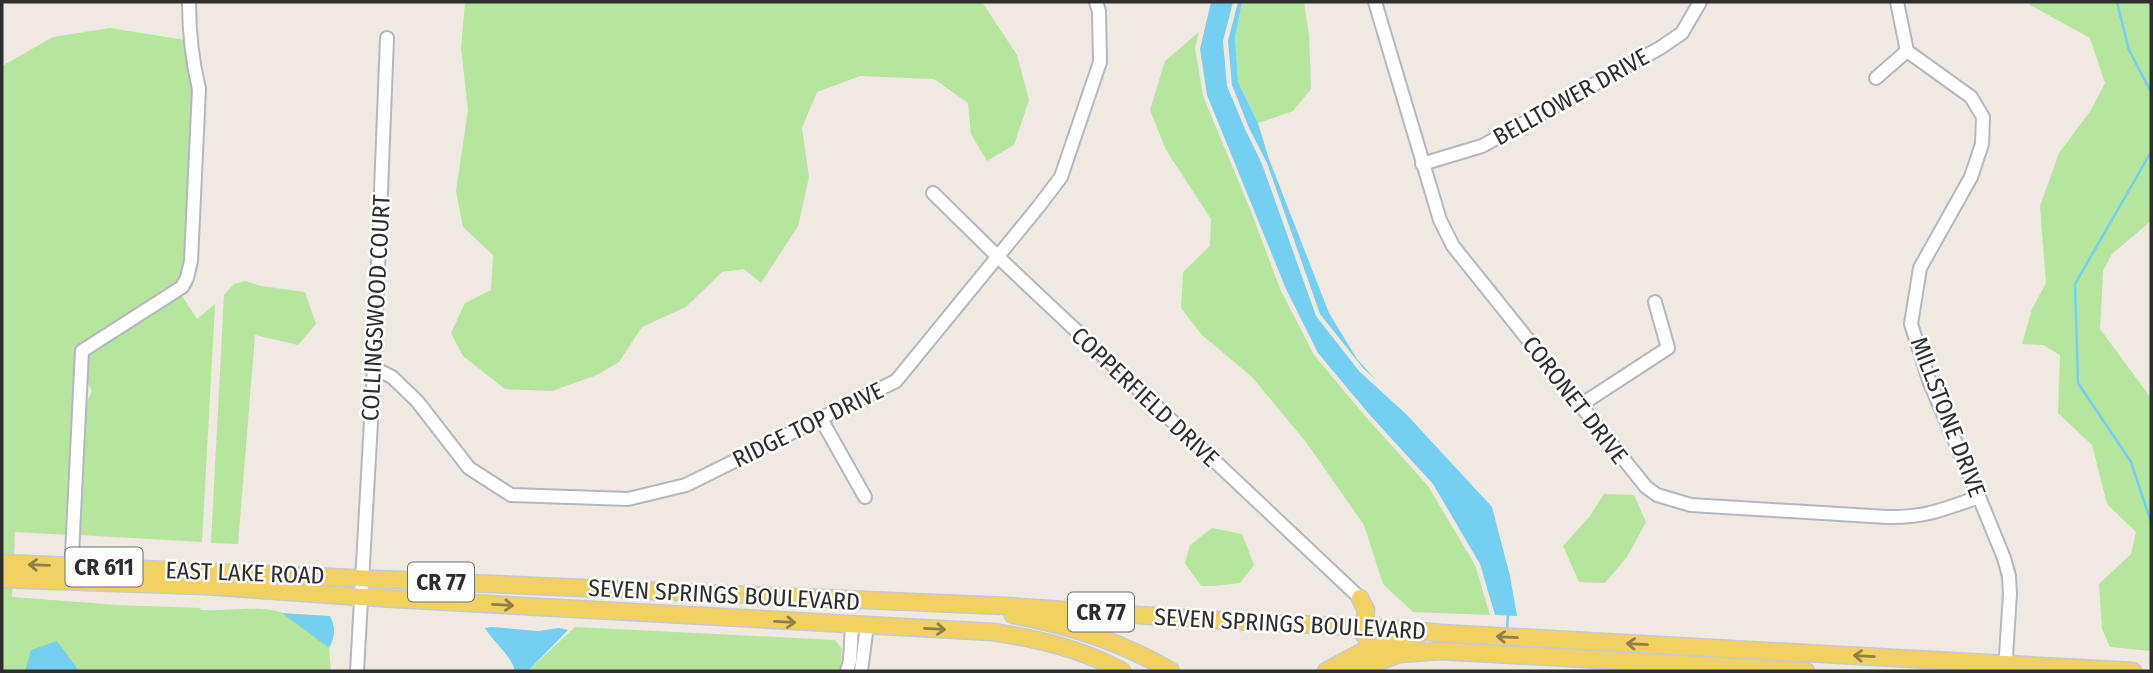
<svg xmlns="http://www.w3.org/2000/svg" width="2153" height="673" font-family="'Fira Sans Condensed',sans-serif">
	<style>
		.green { fill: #b6e59e }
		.water { fill: #75cff0 }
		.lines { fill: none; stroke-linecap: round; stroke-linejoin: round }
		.stream { stroke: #75cff0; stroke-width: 2.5 }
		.minor-casing { stroke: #b4b7c1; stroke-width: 16 }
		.major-casing { stroke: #c9c9c9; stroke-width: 19 }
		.minor { stroke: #fff; stroke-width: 12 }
		.major { stroke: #f2d163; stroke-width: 16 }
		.oneway { stroke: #908048 }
		.labels { text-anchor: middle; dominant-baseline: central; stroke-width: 5; stroke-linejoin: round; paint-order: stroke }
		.shield { fill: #fff; stroke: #6d6d6d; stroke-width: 2 }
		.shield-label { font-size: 23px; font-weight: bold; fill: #2e2e2e }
		.street-label { font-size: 24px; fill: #2e2e2e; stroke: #fff }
	</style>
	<rect width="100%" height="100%" fill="#efe9e1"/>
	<g class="green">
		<path d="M465,2H982L1017,55L1029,100L1014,145L987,161L971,134L968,103L934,79L860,76L817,92L802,128L809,177L798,226L761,283L744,269L722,272L686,307L642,327L619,362L597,375L552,391L505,389L463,356L451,333L465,303L491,290L493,255L463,227L456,191L468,110L461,48Z"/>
		<path d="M1242,2H1304L1309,35L1311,89L1293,111L1258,123L1238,82L1235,37Z"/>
		<path d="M2029,2H2151V221L2112,254L2103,271L2100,329L2151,398V651L2110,647L2102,629L2099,584L2131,554L2136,532L2107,504L2092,445L2058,413L2060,355L2043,345L2022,344L2032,309L2046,283L2040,206L2059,153L2091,110L2105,83L2090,38L2030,5Z"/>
		<path d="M110,28L185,40L194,90L186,261L182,276L178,284L80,347L68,535L15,532L12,597L118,605L200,608L201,610C223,612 265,604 284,614C300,623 315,637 329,648L331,671H2V66L53,37Z"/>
		<path d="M1199,32L1195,48L1203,96L1250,209L1281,291L1314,355L1366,417L1428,486L1475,565L1490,615L1413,612L1383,584L1364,525L1306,442L1252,377L1202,335L1181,308L1183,272L1210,246L1211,219L1166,150L1150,110L1165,61Z"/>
		<path d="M194,271L193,286L182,296L197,319L215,304L202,542L78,535L84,409L92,391L86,380L87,353Z"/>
		<path d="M245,281L261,286L305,292L316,324L298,345L255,335L238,544L211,543L224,295L234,284Z"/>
		<path d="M1604,494L1634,495L1646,522L1627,557L1605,583L1579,582L1563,546L1590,516Z"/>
		<path d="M1212,528L1242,534L1254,565L1240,583L1214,586H1201L1185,563L1190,545Z"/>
		<path d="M575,627L835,640L842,649L841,666L839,671H528Z"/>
	</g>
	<g class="water">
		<path d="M1211,2H1233L1223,41L1227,86L1245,129L1262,164L1316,316L1359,371L1407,415L1492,507L1510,576L1517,616L1495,615L1480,564L1433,484L1369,414L1318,353L1286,289L1207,95L1200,49Z"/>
		<path d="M1238,2H1242L1235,37L1238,82L1258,123L1269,159L1329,313L1357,359L1375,379L1363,368L1320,314L1267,163L1249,128L1232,85L1228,41Z"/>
		<path d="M282,613L330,616C336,628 335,636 329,648Z"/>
		<path d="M491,627L538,631L559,628L568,630L528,671H515C511,655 494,643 485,628Z"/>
		<path d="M57,641L79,671H25L31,650Z"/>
	</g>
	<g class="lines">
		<g class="stream">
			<path d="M2117,2L2129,50L2151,92"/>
			<path d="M2151,152L2075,284L2078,383L2131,462L2151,522"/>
			<path d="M1507,631L1508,615"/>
		</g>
		<defs>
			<g id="minor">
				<path d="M1375,2L1440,220L1453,246L1646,487L1657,495L1691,505L1887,517C1925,518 1944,509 1979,497"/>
				<path d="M1897,2L1907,51L1971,97L1983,117L1982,144L1971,177L1920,268L1911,324L1930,383L1979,497L2004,558L2009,576L2010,594L2005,671"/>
				<path d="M1876,78L1907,51"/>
				<path d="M1422,164L1482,146L1660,48L1682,33L1700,2"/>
				<path d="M933,193L997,256L1360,598"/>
				<path d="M374,368L392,377L417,401L469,468L511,495L628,499L686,485L896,381L1039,206L1061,177L1100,62L1099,11L1096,2"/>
				<path d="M1579,406L1668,348L1655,302"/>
				<path d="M821,419L865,497"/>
				<path d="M71,574L82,351L182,287L187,278L191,261L199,89C192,60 189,32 189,2"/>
				<path d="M357,671L374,368L387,38"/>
				<path d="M847,671L850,661L852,625"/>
				<path d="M861,671L867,626"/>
			</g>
			<g id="major">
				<path d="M2,563L1005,606L1213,620L1399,629L1440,633L2133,671"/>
				<path d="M2,579L205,586L361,597L993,632C1038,639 1082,649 1122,671"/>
				<path d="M1360,598L1366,610L1364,635"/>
				<path d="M1013,615C1069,625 1122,642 1171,671"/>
				<path d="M1326,671L1365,650L1418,636"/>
				<path d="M1353,671L1399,654L1440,651L1806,671"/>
			</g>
		</defs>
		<use href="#minor" class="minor-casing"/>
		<use href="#major" class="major-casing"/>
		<use href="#minor" class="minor"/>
		<use href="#major" class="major"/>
	</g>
	<defs><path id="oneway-shaft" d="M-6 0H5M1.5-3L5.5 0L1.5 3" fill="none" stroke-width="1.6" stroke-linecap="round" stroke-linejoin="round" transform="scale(1.75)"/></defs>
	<g class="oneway">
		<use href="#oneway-shaft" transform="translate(39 565) rotate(-178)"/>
		<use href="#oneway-shaft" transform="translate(503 605) rotate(3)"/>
		<use href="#oneway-shaft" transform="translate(785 622) rotate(3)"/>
		<use href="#oneway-shaft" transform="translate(935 629) rotate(3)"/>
		<use href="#oneway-shaft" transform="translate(1507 637) rotate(-177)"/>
		<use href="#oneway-shaft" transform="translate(1637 644) rotate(-177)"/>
		<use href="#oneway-shaft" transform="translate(1864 656) rotate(-177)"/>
	</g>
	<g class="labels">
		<g class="shield">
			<rect x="65.5" y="547.5" width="77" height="39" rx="5"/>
			<rect x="408" y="562.5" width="66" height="39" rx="5"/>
			<rect x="1068" y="592.5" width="66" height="39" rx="5"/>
		</g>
		<g class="shield-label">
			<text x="104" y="567">CR 611</text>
			<text x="441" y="582">CR 77</text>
			<text x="1101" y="612">CR 77</text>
		</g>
		<g class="street-label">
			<text transform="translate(1571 97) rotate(-29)">BELLTOWER DRIVE</text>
			<text transform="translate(376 308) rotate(-87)">COLLINGSWOOD COURT</text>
			<text transform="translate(1145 397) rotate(43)">COPPERFIELD DRIVE</text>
			<text transform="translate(1575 400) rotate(52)">CORONET DRIVE</text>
			<text transform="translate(1948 417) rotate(69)">MILLSTONE DRIVE</text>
			<text transform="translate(808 425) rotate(-26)">RIDGE TOP DRIVE</text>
			<text transform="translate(245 573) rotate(2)">EAST LAKE ROAD</text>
			<text transform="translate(724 595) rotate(3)">SEVEN SPRINGS BOULEVARD</text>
			<text transform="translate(1290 624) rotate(3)">SEVEN SPRINGS BOULEVARD</text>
		</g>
	</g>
	<rect width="2153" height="673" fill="none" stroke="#2e2e2e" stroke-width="7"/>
</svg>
